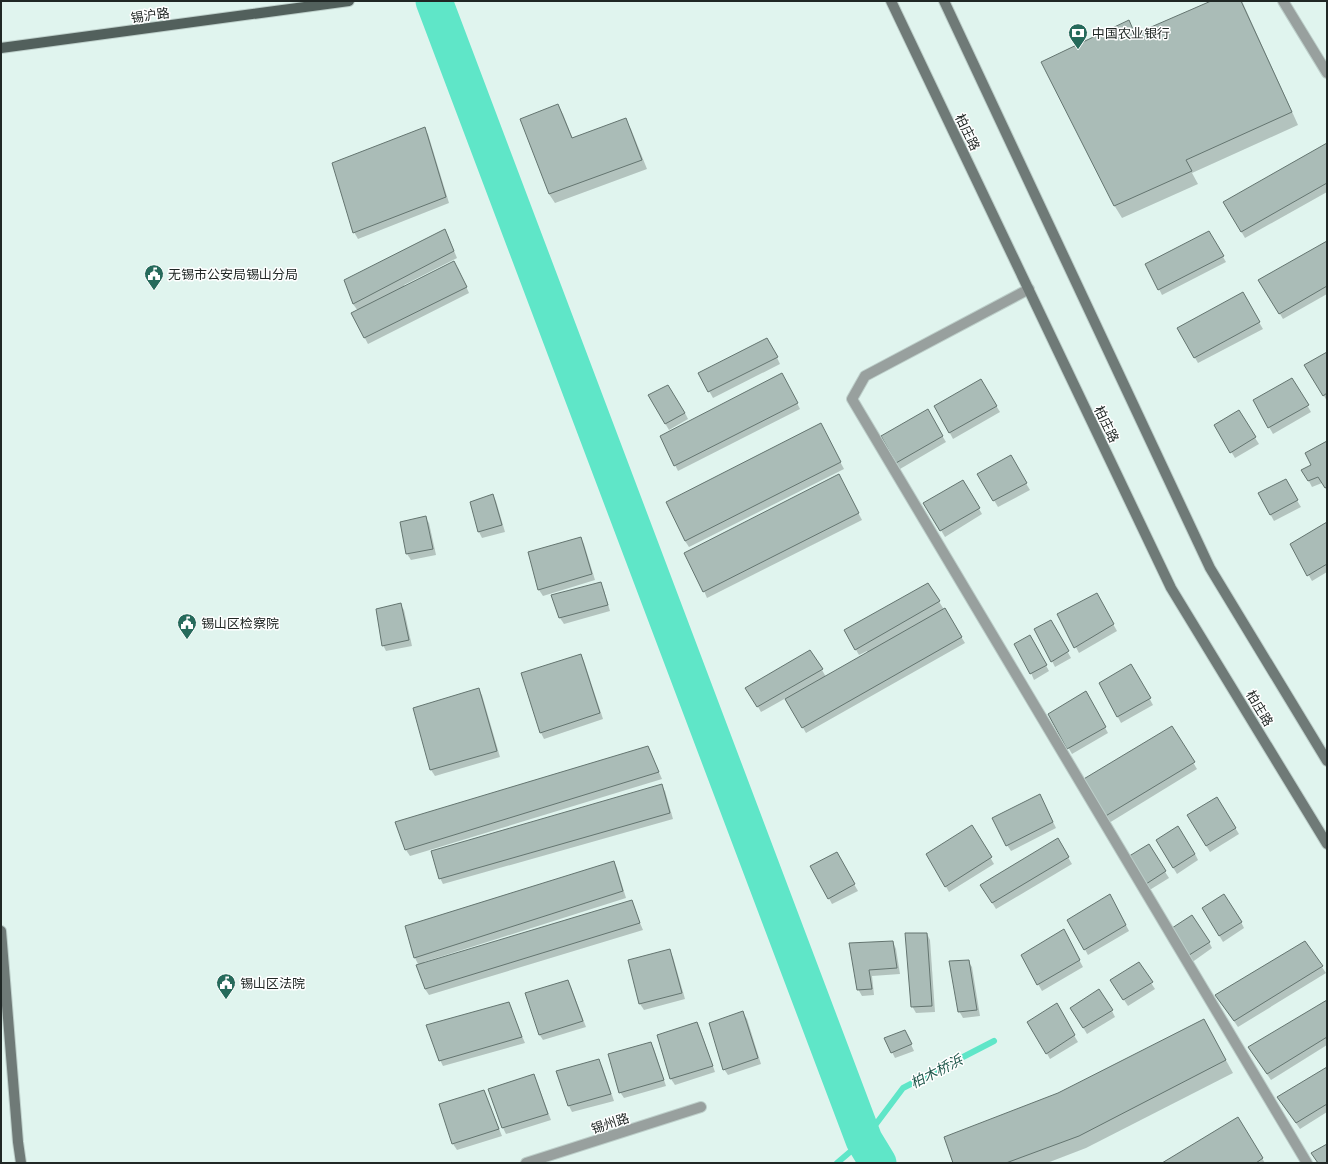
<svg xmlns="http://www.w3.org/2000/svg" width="1328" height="1164" font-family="'Open Sans','Noto Sans SC',sans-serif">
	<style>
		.shadow { fill: #0003 }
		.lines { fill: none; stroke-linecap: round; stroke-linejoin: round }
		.stream { stroke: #5fe6c8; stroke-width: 6 }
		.river { stroke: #5fe6c8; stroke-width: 37 }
		.building { fill: #aabcb7; stroke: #647570 }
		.street-casing { stroke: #bdcfca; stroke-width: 12 }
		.secondary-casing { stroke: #bdcfca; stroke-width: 12 }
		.primary-casing { stroke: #bdcfca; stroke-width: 12 }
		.street { stroke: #98a09e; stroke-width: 10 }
		.secondary { stroke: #6f7a77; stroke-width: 10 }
		.primary { stroke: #52605c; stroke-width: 10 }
		.labels { text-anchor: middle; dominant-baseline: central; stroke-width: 3; stroke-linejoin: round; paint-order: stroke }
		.street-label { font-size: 13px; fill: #202725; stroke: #fff }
		.poi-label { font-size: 13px; fill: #202725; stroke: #fff; text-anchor: start }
		.water-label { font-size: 14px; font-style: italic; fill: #1f574b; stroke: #fff }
	</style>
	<rect width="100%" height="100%" fill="#e0f4ee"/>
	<g class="shadow">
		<path d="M1213,1H1242L1298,125L1192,173L1198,184L1122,218L1114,205L1128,21L1136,35Z"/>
		<path d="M558,105L563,114L573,139L625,119L631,129L647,169L555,203L549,194Z"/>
		<path d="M424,128L428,134L449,203L358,239L354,232Z"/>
		<path d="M1327,145V192L1245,238L1224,202Z"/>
		<path d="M1209,233L1226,262L1162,295L1159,289Z"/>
		<path d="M448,236L457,258L404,285L405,287L458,268L469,293L368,344L352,314L358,311L353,304Z"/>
		<path d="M1327,242V294L1283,319L1260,281Z"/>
		<path d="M1242,294L1263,329L1198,363L1178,329Z"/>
		<path d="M771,345L780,364L713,398L699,373Z"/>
		<path d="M1327,353V401L1306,365Z"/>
		<path d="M1292,379L1311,412L1273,434L1254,401Z"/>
		<path d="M786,381L800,409L678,471L675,465Z"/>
		<path d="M981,381L1000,412L953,439L936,407Z"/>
		<path d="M649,396L685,413L688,419L669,430Z"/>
		<path d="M927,411L946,442L900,469L882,437Z"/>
		<path d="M1238,411L1259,444L1235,458L1215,425Z"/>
		<path d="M824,431L844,469L689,547L685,541Z"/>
		<path d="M1327,442V490L1322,483L1312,487L1303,470L1313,465Z"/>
		<path d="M1010,457L1030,490L998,507L979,475Z"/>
		<path d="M963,481L982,514L945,537L925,503Z"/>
		<path d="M1285,481L1301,507L1274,521L1259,494Z"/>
		<path d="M842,482L862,520L707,598L704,591Z"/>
		<path d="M493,495L496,501L505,532L482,538L479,532L471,502Z"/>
		<path d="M425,517L429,523L436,555L411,560L407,554L401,523Z"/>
		<path d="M1327,523V572L1312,581L1291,544Z"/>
		<path d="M581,538L584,544L595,580L543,596L539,590Z"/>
		<path d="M600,583L604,590L610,611L564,624L560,618L553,596Z"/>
		<path d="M928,584L965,643L806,733L786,698L761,712L747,688L822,670L826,677L868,653L867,651L859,655L845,631Z"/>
		<path d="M1096,594L1117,631L1079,653L1058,614Z"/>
		<path d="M400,604L404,610L412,646L386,651L383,645Z"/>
		<path d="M1050,621L1071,658L1055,667L1052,661Z"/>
		<path d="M1030,636L1049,671L1034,680L1031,673Z"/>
		<path d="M581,655L584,661L603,719L544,739L541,733L522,673Z"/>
		<path d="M1131,665L1153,705L1121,723L1100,683Z"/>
		<path d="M478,689L482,695L500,757L435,776L431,770Z"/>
		<path d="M1086,693L1108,733L1072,754L1049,715Z"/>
		<path d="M1172,727L1197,769L1109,823L1083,781Z"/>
		<path d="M648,747L662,779L410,856L406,850Z"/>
		<path d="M661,785L665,791L673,819L443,884L440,878Z"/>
		<path d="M1217,798L1239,834L1210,852L1188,816Z"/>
		<path d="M1043,801L1056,828L1011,851L1007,845Z"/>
		<path d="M972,826L994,864L949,892L927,854Z"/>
		<path d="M1057,839L1072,864L996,909L985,891Z"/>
		<path d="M1157,841L1195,854L1198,860L1177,874Z"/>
		<path d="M1148,845L1169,878L1148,891L1128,858Z"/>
		<path d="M836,853L858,891L832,904L812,867Z"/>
		<path d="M614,862L617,868L626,898L424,962L425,964L631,902L643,930L429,995L425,989L418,966H419L415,958L406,927Z"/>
		<path d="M1114,902L1129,931L1088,955L1069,920Z"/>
		<path d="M1203,908L1241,922L1244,928L1223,942Z"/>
		<path d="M1171,930L1209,942L1212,948L1191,963Z"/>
		<path d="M927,934L930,940L935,1012L916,1013L912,1006Z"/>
		<path d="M1067,937L1083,967L1042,991L1022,956Z"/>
		<path d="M893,942L896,949L900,974L872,976L874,995L862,996L858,989L851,944Z"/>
		<path d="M1305,942L1326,973L1238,1027L1220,1001Z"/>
		<path d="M669,950L673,957L685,999L644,1010L640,1004L629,961Z"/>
		<path d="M968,961L972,967L980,1016L963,1018L959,1011Z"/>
		<path d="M1138,963L1155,989L1128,1006L1115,986Z"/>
		<path d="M568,981L571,987L586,1027L543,1040L539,1034Z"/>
		<path d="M1327,1001V1045L1271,1080L1253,1054Z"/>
		<path d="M508,1003L525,1043L443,1066L440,1060Z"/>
		<path d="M1056,1005L1078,1042L1050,1059L1029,1022Z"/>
		<path d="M1112,1011L1115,1017L1087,1034L1075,1014Z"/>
		<path d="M743,1013L747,1019L761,1064L728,1075L724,1069Z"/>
		<path d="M697,1023L700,1029L715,1072L675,1085L671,1079Z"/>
		<path d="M1211,1033L1233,1073L1086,1148L1047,1163H955Z"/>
		<path d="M908,1038L914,1051L895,1058L892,1052Z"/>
		<path d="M651,1043L654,1049L666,1086L624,1098L620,1092Z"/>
		<path d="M598,1060L602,1066L614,1101L572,1112L569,1106L557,1071Z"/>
		<path d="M1327,1068V1112L1300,1129L1282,1103Z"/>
		<path d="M533,1076L537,1082L551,1120L506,1134L503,1128L489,1089Z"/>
		<path d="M484,1091L502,1136L457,1150L453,1144Z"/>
		<path d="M1238,1118L1265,1163H1164Z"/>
	</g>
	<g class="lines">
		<path class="stream" d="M837,1163L864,1140L903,1088L994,1041"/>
		<path class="river" d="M434,1L864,1140L878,1163"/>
	</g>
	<g class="building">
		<path d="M1211,1H1241L1292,112L1186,160L1192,171L1114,206L1041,62L1129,20L1135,34Z"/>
		<path d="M558,104L572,138L626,118L642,160L549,194L520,119Z"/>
		<path d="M425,127L446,197L353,233L332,163Z"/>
		<path d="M1327,143V183L1241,232L1223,202Z"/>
		<path d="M445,229L454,251L353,304L344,280Z"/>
		<path d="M1209,231L1224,256L1158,290L1145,264Z"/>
		<path d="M1327,241V286L1279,314L1258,280Z"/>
		<path d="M454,261L467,287L364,338L351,313Z"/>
		<path d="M1243,292L1260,322L1194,358L1177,328Z"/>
		<path d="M767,338L778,357L708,392L698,373Z"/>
		<path d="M1327,352V393L1323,396L1304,365Z"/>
		<path d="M782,373L798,403L674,466L660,436Z"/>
		<path d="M1292,378L1309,405L1268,428L1253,400Z"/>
		<path d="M981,379L997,406L949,433L934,406Z"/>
		<path d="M668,385L685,413L665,424L648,395Z"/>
		<path d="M928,409L943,436L896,463L881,436Z"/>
		<path d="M1239,410L1256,437L1230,453L1214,425Z"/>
		<path d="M821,423L841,462L685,541L666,502Z"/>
		<path d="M1327,441V487L1325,488L1318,477L1308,481L1301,470L1311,465L1305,453Z"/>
		<path d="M1011,455L1027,483L993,501L977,474Z"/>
		<path d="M839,474L859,513L703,592L684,553Z"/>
		<path d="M1286,479L1298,500L1270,515L1258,493Z"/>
		<path d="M963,480L980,508L940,531L923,503Z"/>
		<path d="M493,494L502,525L478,532L470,502Z"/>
		<path d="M426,516L433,549L406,554L400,522Z"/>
		<path d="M1327,522V564L1307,576L1290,544Z"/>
		<path d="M581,537L592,574L538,590L528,552Z"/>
		<path d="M601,582L608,605L559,618L551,595Z"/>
		<path d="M928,583L940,601L855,650L844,630Z"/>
		<path d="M1097,593L1114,624L1074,648L1057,614Z"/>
		<path d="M401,603L409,640L382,646L376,609Z"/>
		<path d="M945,608L962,637L802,728L785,699Z"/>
		<path d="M1051,620L1069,651L1051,662L1034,629Z"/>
		<path d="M1030,635L1047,665L1030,674L1014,644Z"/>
		<path d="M810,650L823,669L757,707L745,688Z"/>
		<path d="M581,654L600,713L540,733L521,673Z"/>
		<path d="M1131,664L1151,698L1117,717L1099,683Z"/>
		<path d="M479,688L497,751L430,770L413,708Z"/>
		<path d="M1086,691L1106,727L1067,749L1048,714Z"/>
		<path d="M1172,726L1195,762L1104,817L1082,780Z"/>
		<path d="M648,746L659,772L405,850L395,822Z"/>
		<path d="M662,784L670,813L439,879L431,851Z"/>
		<path d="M1040,794L1053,822L1006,846L992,818Z"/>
		<path d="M1217,797L1236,828L1206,846L1187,815Z"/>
		<path d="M972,825L992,857L945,887L926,854Z"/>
		<path d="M1178,826L1195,854L1173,868L1156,840Z"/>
		<path d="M1058,838L1069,857L992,903L980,885Z"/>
		<path d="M1149,844L1166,871L1143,886L1126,858Z"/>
		<path d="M837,852L855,884L828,899L810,866Z"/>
		<path d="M614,861L623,891L414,958L405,926Z"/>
		<path d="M1110,894L1126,925L1084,950L1067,920Z"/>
		<path d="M1224,894L1242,922L1219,936L1202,908Z"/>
		<path d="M632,900L640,923L425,989L416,965Z"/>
		<path d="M1192,915L1210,942L1186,957L1169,930Z"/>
		<path d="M1064,929L1080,960L1037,985L1021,955Z"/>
		<path d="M905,933H927L932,1006L911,1007Z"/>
		<path d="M893,941L897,968L869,970L872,989L857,990L849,943Z"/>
		<path d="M1305,941L1323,966L1234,1021L1215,995Z"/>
		<path d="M670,949L682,993L639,1004L628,960Z"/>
		<path d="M969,960L977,1010L958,1012L949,961Z"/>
		<path d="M1139,962L1153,982L1123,1000L1110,980Z"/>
		<path d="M568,980L583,1021L539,1035L525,993Z"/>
		<path d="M1099,989L1113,1010L1083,1028L1070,1008Z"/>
		<path d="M1327,1000V1037L1267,1074L1248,1047Z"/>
		<path d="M509,1002L522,1037L439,1061L426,1025Z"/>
		<path d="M1057,1003L1075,1035L1046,1054L1027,1022Z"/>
		<path d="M743,1011L758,1058L723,1070L709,1023Z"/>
		<path d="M1204,1019L1226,1060L1079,1136L1006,1163H953L944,1137L1058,1093Z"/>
		<path d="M697,1022L713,1066L670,1079L657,1035Z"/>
		<path d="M905,1030L912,1044L891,1053L884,1038Z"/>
		<path d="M651,1042L664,1080L619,1093L608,1054Z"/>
		<path d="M599,1059L611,1094L568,1106L556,1071Z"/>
		<path d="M1327,1067V1104L1296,1123L1277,1097Z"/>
		<path d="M534,1074L548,1114L502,1128L488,1089Z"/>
		<path d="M484,1090L499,1129L452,1144L439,1104Z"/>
		<path d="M1238,1117L1263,1158L1256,1163H1162Z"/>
		<path d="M1327,1144V1163H1318L1311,1153Z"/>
	</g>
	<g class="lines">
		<defs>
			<g id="street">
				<path d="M1283,1L1327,73"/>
				<path d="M1029,289L865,376L852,399L1307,1163"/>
				<path d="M526,1163L701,1107"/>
			</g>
			<g id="secondary">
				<path d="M891,1L1171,588L1327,844"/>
				<path d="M944,1L1210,568L1327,761"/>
				<path d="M1,931L18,1142L21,1163"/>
			</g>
			<path id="primary" d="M1,48L349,1"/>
		</defs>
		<use href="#street" class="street-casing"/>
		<use href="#secondary" class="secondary-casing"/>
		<use href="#primary" class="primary-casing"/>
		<use href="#street" class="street"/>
		<use href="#secondary" class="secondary"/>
		<use href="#primary" class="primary"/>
	</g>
	<defs>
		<symbol id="bank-pin" viewBox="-11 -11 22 30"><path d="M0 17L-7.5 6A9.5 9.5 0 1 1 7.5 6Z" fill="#266a5b" stroke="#fff"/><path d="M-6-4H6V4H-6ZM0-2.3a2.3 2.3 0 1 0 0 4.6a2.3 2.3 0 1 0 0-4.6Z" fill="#fff"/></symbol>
		<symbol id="civic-pin" viewBox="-11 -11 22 30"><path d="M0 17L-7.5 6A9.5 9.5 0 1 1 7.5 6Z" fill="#266a5b" stroke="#fff"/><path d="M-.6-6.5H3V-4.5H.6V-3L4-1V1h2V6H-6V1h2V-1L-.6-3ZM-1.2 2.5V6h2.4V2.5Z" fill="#fff"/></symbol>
	</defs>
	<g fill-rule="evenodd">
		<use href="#bank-pin" x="1067" y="22" width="22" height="30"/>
		<use href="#civic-pin" x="143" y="263" width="22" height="30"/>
		<use href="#civic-pin" x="176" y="612" width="22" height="30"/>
		<use href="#civic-pin" x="215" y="972" width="22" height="30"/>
	</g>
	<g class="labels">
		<g class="street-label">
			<text transform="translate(150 15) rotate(-8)">锡沪路</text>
			<text transform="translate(968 132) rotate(64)">柏庄路</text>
			<text transform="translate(1107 424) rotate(64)">柏庄路</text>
			<text transform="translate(1260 708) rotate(59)">柏庄路</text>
			<text transform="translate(610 1123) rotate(-18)">锡州路</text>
		</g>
		<g class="poi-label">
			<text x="1092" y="33">中国农业银行</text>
			<text x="168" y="274">无锡市公安局锡山分局</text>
			<text x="201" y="623">锡山区检察院</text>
			<text x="240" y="983">锡山区法院</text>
		</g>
		<g class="water-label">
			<text transform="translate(936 1071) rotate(-27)">柏木桥浜</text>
		</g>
	</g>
	<rect width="1328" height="1164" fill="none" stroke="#202725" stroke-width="4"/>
</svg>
